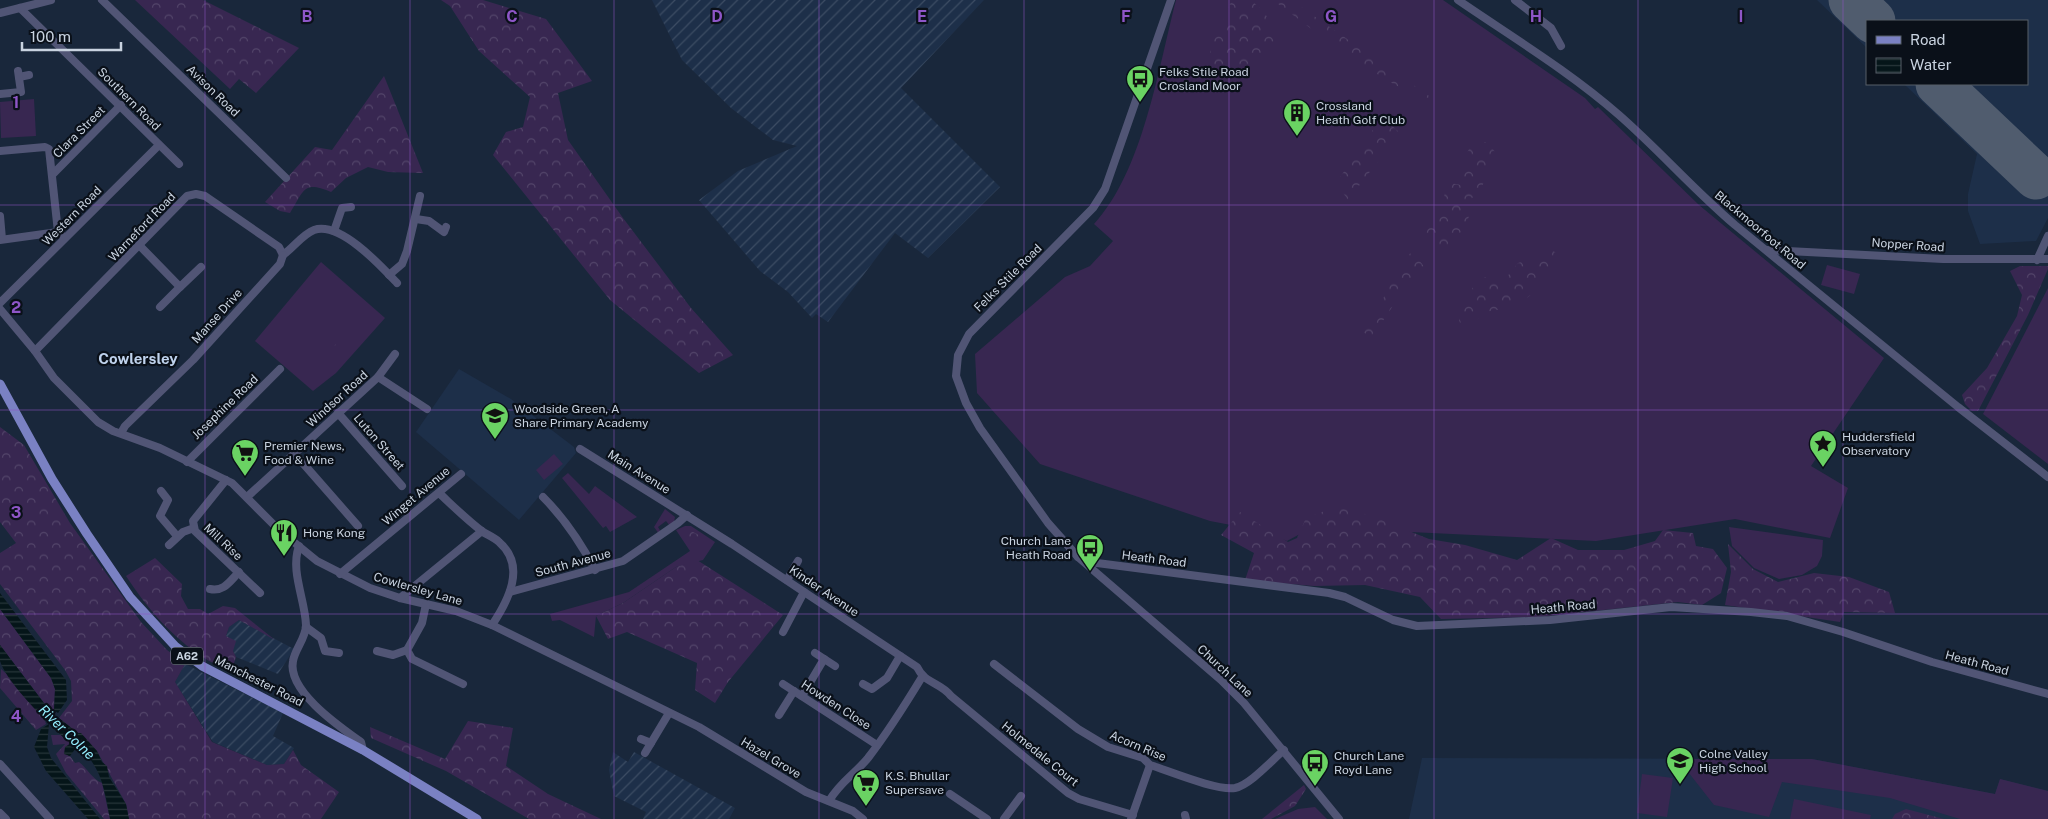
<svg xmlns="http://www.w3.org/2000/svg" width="2048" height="819" font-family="'Public Sans',sans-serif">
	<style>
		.built { fill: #1d2f49 }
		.industrial { fill: url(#industrial-furrows) }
		.grass { fill: #382751 }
		.forest { fill: url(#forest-crowns) }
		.water { fill: url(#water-rules) }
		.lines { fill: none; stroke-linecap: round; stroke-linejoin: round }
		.runway { stroke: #505c6e; stroke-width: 45 }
		.minor { stroke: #515575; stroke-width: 8 }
		.major { stroke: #7a81c3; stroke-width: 9 }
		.grid { fill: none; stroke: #8e56c7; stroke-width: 1; stroke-opacity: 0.55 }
		.labels { text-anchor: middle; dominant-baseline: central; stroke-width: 4.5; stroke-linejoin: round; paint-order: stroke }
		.shield { fill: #0a1019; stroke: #9098a4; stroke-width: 1 }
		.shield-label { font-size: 11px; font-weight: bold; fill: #c9d3e0 }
		.poi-label { font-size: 12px; fill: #c9d3e0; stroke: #0a1019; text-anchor: start }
		.street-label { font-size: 12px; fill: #c9d3e0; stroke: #0a1019 }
		.water-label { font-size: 14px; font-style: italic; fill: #93edfd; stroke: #0a1019 }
		.quarter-label { font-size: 15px; font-weight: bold; fill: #bfd2ec; stroke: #0a1019 }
		.grid-label { font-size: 16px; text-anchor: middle; font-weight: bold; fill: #8e56c7; stroke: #0a1019; stroke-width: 4.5; stroke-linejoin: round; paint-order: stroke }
	</style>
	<defs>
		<pattern id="industrial-furrows" width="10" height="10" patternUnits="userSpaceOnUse" patternTransform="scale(1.25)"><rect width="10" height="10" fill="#1d2f49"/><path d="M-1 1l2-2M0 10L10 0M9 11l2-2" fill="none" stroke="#3c4c63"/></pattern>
		<pattern id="forest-crowns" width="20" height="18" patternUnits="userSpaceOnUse" patternTransform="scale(1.25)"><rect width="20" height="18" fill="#382751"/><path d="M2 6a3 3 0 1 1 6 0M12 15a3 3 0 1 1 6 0" fill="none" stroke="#53456a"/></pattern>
		<pattern id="water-rules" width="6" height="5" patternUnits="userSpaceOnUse" patternTransform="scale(1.25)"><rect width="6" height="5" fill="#051519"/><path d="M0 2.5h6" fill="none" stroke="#28363a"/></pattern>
	</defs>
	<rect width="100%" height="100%" fill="#19273b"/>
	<g class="built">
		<path d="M1817,0H2048V218L2036,241L1980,244L1968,211V194L1977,154L1904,84H2027V21H1867V48Z"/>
		<path d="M459,369L511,399L574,447L576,453L519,520L416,432Z"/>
		<path d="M1422,758L1812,759L1995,794L2000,779L2048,791V819H1409Z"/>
	</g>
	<g class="industrial">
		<path d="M652,0H984L901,88L1000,187L928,258L895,233L828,322L816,314L812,318L788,292L760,271L699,200L738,171L797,146L773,140L731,108L682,60Z"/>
		<path d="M239,620L294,649L278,674L236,657L226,636L229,627Z"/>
		<path d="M185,664L283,713L273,736L294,748L284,764L267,765L213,742L175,682Z"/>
		<path d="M613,752L628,762L634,752L735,808L729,819H643L646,812L614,796L609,770Z"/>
	</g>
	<g class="grass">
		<path d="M1176,0H1443L1585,98L1595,109L1598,107L1699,205L1884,358L1811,466L1848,488L1830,538L1735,519L1596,541L1410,532L1328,519L1287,541L1262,531L1210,521L1040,464L977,393L975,354L1065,277L1090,266L1113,241L1094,224C1143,171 1158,69 1176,0Z"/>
		<path d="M34,99L36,136L1,138L0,102Z"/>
		<path d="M321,262L385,318L336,373L313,391L255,341Z"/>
		<path d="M1827,265L1860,274L1854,294L1821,285Z"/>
		<path d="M2048,288V464L1983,414Z"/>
		<path d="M554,454L563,464L544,480L536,470Z"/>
		<path d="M568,473L589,494L595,486L637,517L610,532L606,526L603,528L562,478Z"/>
		<path d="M665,509L675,517L674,522L670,526L666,521L658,527L661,532L659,534L654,527Z"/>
		<path d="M685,526H691L715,542L703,560L676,567L623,603L596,616L594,637L560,620L552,621L550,614L629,592L690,551L676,530Z"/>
		<path d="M1729,527L1823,540L1822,556L1817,566L1802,575L1779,579L1754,568L1732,546Z"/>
		<path d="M1678,759H1812L1995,794L2000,779L2048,791V819H1960L1890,798L1782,782L1769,817L1714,805Z"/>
		<path d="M1642,774L1673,778L1667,817L1637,813Z"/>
		<path d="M1794,799L1871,815L1870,819H1790Z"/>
		<path d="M1315,807L1327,819H1275L1298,809Z"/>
	</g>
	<g class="forest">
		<path d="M135,0H203L299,48L256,93L239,79L230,89Z"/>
		<path d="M441,0H483L546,19L592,81L558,93L568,140L623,218L691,308L733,355L699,373L610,300L493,155L506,132L523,127L530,97L479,51L450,6Z"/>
		<path d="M1232,0H1251L1264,12L1280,37L1265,52L1250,72L1224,92L1216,88L1212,82L1215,67L1209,57L1212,43Z"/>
		<path d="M1273,0H1291L1432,98L1435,107L1390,82L1342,52Z"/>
		<path d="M384,76L423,173L388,172L368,167L346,178L331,192C303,180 304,191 290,213L280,211L265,202L315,147L332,150Z"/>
		<path d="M1382,117L1400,133L1348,200L1336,183Z"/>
		<path d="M1487,142L1496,153L1479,194L1470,199C1472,224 1461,234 1443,249L1421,232L1444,204L1445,182L1461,185L1465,156L1472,144Z"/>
		<path d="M1548,246L1557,254C1550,275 1534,297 1513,307C1505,310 1498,309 1490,311C1479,314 1473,330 1460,323C1455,312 1474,280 1486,277C1491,276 1496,279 1501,280L1506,278L1518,263L1535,258L1543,247Z"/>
		<path d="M1412,251L1426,269L1411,279L1372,337L1353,327L1371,321L1401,265Z"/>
		<path d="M2020,266H2048V269L2028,315L1978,411H1972L1965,404L1962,395L1987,368L2017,316L2022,295L2010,271Z"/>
		<path d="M345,337L350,341L337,354L331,348Z"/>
		<path d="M0,427L24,445L70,523L141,622L167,650L185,664L175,682L212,742L267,765L284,764L293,750L301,765L339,792L321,819H129L126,804L97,751L59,718L72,701L71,681L65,670L0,584V553L16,543L0,522Z"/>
		<path d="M1335,507L1369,515L1429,539L1465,545L1517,560L1551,538L1578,550H1624L1655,541L1663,530L1693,533L1696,546L1713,549L1727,568L1721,593L1702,605L1678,602L1538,617L1441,619L1420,597L1365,585L1314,586L1245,580L1254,553L1221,535L1240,512L1288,542L1297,538L1306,518Z"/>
		<path d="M685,528L703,537L705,542L695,547L683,535Z"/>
		<path d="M1728,544L1753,569L1778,582L1814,573L1849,577L1889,592L1895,613L1844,612L1840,622L1725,605L1731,572Z"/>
		<path d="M155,558L182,584L181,596L188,609H200L208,614L223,606L235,608L275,640L239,620L229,627L226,636L236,641L233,651L236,657L231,672C220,666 207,661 197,653C168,633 145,605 126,576Z"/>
		<path d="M697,560L783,615L728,682L715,703L695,690L697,663L627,632L608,639L596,616L623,603L676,567Z"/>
		<path d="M0,609L51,678L55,689L54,710L50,711L0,645Z"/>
		<path d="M1,669L10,677L44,718L46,724L36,730L0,688Z"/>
		<path d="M468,721L513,728L506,766L548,794L601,819H529L446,771L371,738L370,727L445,759Z"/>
		<path d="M51,735H62L70,740L68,756H70L75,763L79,762C87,768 93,780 102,783L110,819H104L66,773L56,754L65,744L53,745Z"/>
		<path d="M1304,785L1306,789L1295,806L1271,819H1262Z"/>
		<path d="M1906,809L1944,819H1892L1895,814Z"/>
	</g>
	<g class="water">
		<path d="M0,593L66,680L67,700L58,713L54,710L55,689L51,678L0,609Z"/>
		<path d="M0,645L50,711L78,733H81L97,751L102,762L107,766L109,777L126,804L129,819H110C105,793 102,766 79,748H76L70,756L64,754L65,747L71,743L70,740H66L49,724L47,747L51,758L100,819H88L46,771L34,747L41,729L49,724C35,709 6,680 0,661C0,657 0,650 0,645Z"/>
	</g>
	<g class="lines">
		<g class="runway">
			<path d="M1851,0L1873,21"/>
			<path d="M1938,84L2036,177"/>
		</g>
		<g class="minor">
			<path d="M102,0L286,178"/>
			<path d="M1171,0L1105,189L1093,208L969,334L958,355L956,376L966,403L980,428L1048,523L1078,557L1221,680L1244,703L1339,819"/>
			<path d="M1458,0C1512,37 1570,72 1619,115C1659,150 1694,190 1735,225L1958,407L2048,477"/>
			<path d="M1515,0L1551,28L1561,46"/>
			<path d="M20,8L179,164"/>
			<path d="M0,13L51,0"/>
			<path d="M19,77L29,75"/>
			<path d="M0,94L21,92L18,71"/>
			<path d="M0,151L45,147L49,149L58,232"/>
			<path d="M53,174L121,105"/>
			<path d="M0,216L2,239"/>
			<path d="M416,219L429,221L444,232L446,227"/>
			<path d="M334,231L342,208L351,207"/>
			<path d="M0,240L58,232L61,234"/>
			<path d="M140,246L180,287L160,307"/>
			<path d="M1767,250L1943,259H2048"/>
			<path d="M2037,260L2048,236"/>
			<path d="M389,275L402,264L407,251L420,196"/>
			<path d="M180,287L201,267"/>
			<path d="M0,303L159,145"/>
			<path d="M0,309L35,351L54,378L98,422L113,431L160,448L232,483L279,530L317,561L370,588L400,598L456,611L492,625L699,727L806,792L853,811L863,819"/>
			<path d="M35,351L187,196L196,194L205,196L279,247L283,255C293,248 303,234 314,230C340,221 381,266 397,283"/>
			<path d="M378,377L427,409"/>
			<path d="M338,413L402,486"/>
			<path d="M121,433L125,426L193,360L280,264L283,255"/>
			<path d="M580,449L732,544L917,667C925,684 940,682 951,696L1068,793L1079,799L1133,815"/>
			<path d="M294,453L358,526"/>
			<path d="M187,462L280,369"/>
			<path d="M226,480L193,521L195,531L260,593"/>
			<path d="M161,491L168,500L160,516L177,536"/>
			<path d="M439,493C453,506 467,520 483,532C488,535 495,538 499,542C527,566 508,601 492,625"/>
			<path d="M247,497L378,377L395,354"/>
			<path d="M543,497C565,519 581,543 595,570"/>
			<path d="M169,545L183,532L194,528"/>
			<path d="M299,546C290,571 305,599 306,625C306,638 295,649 293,661C287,691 340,727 361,742L363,750"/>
			<path d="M1078,557L1085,556L1097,563L1329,593L1345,597L1393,620L1417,626L1550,620L1671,607L1751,612L1787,616L1843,632L1932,662L2048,694"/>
			<path d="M340,574L461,474"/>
			<path d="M787,580L798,561"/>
			<path d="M210,589C224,592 230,581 239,572"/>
			<path d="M510,592L623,561L678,523L687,515"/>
			<path d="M400,598L482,531"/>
			<path d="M426,604L422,623L407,650L412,659L463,684"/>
			<path d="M306,627L321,638L325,651L339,653"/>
			<path d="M783,632L804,592"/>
			<path d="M377,651L393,655L407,650"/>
			<path d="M815,653L835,666"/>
			<path d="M994,664L1078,729L1108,747L1143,758L1150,765C1169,771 1217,791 1235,788C1250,785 1272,760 1284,750"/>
			<path d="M783,684L877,745"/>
			<path d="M863,684L872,689L887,678L900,656"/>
			<path d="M802,696L824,659"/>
			<path d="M779,715L794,691"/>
			<path d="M641,739L651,743"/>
			<path d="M645,753L669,713"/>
			<path d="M0,764L50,819"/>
			<path d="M950,794L987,819"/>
			<path d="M829,801C840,782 855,774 868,758C888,732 905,705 922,677"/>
			<path d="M0,813L6,819"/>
			<path d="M1185,815L1186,819"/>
			<path d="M1004,819L1021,796"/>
			<path d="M1131,819L1150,765"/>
		</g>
		<path class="major" d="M0,384L52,479L87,534L130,597L175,646L202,666L363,750L477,819"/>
	</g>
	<path class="grid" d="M205,0V819M410,0V819M614,0V819M819,0V819M1024,0V819M1229,0V819M1434,0V819M1638,0V819M1843,0V819M0,205H2048M0,410H2048M0,614H2048"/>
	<defs>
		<symbol id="bus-pin" viewBox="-11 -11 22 30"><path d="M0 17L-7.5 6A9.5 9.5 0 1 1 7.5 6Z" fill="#6ad363" stroke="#0a1019"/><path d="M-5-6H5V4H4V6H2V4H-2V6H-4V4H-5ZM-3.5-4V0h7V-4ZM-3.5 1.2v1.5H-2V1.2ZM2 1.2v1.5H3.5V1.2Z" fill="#111"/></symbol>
		<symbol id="building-pin" viewBox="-11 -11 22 30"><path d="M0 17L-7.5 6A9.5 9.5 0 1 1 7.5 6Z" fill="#6ad363" stroke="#0a1019"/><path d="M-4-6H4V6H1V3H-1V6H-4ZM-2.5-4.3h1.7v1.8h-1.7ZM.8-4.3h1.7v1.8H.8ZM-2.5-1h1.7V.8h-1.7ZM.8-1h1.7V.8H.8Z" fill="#111"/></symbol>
		<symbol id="school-pin" viewBox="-11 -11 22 30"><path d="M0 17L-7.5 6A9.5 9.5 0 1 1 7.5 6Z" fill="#6ad363" stroke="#0a1019"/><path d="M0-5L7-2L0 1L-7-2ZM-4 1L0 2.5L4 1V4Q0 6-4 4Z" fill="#111"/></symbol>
		<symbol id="sight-pin" viewBox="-11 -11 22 30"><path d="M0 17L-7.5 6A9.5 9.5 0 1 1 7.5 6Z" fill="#6ad363" stroke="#0a1019"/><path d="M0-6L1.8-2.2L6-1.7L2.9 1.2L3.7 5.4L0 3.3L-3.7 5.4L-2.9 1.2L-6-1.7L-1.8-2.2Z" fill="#111"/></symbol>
		<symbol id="supermarket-pin" viewBox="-11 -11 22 30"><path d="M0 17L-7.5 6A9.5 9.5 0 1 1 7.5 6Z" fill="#6ad363" stroke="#0a1019"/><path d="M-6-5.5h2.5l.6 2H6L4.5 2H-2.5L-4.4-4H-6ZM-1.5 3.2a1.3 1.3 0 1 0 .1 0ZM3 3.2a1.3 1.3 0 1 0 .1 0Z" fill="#111"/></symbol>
		<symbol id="restaurant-pin" viewBox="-11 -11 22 30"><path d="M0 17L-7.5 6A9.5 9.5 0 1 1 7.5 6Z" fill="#6ad363" stroke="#0a1019"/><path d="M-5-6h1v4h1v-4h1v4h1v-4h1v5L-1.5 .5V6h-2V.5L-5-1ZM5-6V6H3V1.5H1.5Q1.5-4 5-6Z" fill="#111"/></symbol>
	</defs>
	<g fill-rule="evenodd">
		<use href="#bus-pin" x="1124" y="63" width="32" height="43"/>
		<use href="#building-pin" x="1281" y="97" width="32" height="43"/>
		<use href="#school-pin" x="479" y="400" width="32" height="43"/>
		<use href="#sight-pin" x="1807" y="428" width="32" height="43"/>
		<use href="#supermarket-pin" x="229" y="437" width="32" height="43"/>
		<use href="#restaurant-pin" x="268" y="517" width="32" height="43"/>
		<use href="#bus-pin" x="1074" y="532" width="32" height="43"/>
		<use href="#school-pin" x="1664" y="745" width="32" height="43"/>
		<use href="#bus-pin" x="1299" y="747" width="32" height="43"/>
		<use href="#supermarket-pin" x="850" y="767" width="32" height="43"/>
	</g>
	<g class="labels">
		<rect class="shield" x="171" y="647.5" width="32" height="17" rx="4"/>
		<g class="shield-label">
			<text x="187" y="656">A62</text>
		</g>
		<g class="poi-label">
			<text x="1159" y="72">Felks Stile Road<tspan x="1159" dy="14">Crosland Moor</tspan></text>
			<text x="1316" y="106">Crossland<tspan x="1316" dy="14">Heath Golf Club</tspan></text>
			<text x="514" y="409">Woodside Green, A<tspan x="514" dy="14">Share Primary Academy</tspan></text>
			<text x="1842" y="437">Huddersfield<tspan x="1842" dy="14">Observatory</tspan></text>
			<text x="264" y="446">Premier News,<tspan x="264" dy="14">Food &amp; Wine</tspan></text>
			<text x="303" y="533">Hong Kong</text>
			<text x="1071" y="541" text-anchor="end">Church Lane<tspan x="1071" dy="14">Heath Road</tspan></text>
			<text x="1699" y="754">Colne Valley<tspan x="1699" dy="14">High School</tspan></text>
			<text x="1334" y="756">Church Lane<tspan x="1334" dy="14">Royd Lane</tspan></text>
			<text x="885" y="776">K.S. Bhullar<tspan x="885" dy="14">Supersave</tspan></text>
		</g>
		<g class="street-label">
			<text transform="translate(213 91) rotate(44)">Avison Road</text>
			<text transform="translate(129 99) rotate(45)">Southern Road</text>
			<text transform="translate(79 132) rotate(-45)">Clara Street</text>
			<text transform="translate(72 216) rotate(-45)">Western Road</text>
			<text transform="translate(142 227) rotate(-46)">Warneford Road</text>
			<text transform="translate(1760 230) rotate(40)">Blackmoorfoot Road</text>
			<text transform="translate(1908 245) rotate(4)">Nopper Road</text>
			<text transform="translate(1008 278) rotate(-45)">Felks Stile Road</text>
			<text transform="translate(217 316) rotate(-48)">Manse Drive</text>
			<text transform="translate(337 399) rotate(-42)">Windsor Road</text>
			<text transform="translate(225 407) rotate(-44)">Josephine Road</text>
			<text transform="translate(379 442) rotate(49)">Luton Street</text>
			<text transform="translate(639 472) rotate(32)">Main Avenue</text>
			<text transform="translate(416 496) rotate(-40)">Winget Avenue</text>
			<text transform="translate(223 542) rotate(43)">Mill Rise</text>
			<text transform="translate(1154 559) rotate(7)">Heath Road</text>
			<text transform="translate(573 563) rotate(-15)">South Avenue</text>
			<text transform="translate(418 589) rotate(16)">Cowlersley Lane</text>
			<text transform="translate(824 591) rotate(34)">Kinder Avenue</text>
			<text transform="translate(1563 607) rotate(-5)">Heath Road</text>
			<text transform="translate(1977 663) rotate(15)">Heath Road</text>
			<text transform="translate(1225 671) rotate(43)">Church Lane</text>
			<text transform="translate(259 681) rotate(27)">Manchester Road</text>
			<text transform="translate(836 705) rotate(33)">Howden Close</text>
			<text transform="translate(1138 746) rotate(23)">Acorn Rise</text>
			<text transform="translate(1040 754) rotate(39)">Holmedale Court</text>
			<text transform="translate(771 758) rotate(31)">Hazel Grove</text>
		</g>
		<g class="water-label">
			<text transform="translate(67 732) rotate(44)">River Colne</text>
		</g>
		<g class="quarter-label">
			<text x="138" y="358">Cowlersley</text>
		</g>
	</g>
	<g class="grid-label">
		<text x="307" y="22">B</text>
		<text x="512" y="22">C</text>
		<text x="717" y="22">D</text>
		<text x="922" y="22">E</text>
		<text x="1126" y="22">F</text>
		<text x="1331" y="22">G</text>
		<text x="1536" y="22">H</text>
		<text x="1741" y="22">I</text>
		<text x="16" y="108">1</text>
		<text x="16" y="313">2</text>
		<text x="16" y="518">3</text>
		<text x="16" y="722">4</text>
	</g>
	<rect x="1866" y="20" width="162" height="65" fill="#0a1019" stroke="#565e69"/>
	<rect x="1876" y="36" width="25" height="8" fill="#7a81c3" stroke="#565e69"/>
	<text x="1910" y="45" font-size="15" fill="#c9d3e0">Road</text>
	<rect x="1876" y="58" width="25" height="15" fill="url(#water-rules)" stroke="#565e69"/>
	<text x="1910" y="70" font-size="15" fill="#c9d3e0">Water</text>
	<path d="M22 42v8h99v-8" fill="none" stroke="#c9d3e0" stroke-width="2.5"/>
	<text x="30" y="42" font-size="15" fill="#c9d3e0" stroke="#0a1019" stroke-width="4" paint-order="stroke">100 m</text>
</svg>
